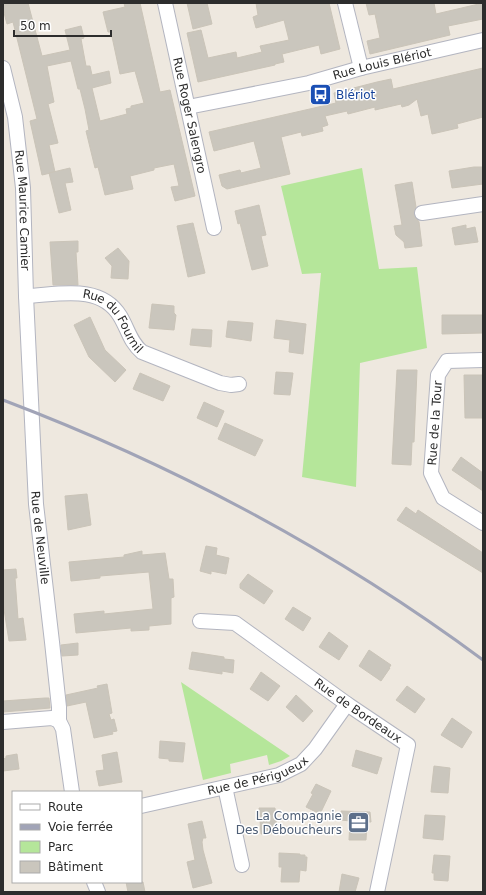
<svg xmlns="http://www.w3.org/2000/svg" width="486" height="895" font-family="'DejaVu Sans',sans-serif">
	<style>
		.green { fill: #b5e69a }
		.building { fill: #cac6bd; stroke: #cac4b8 }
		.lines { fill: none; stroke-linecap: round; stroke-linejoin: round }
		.minor-casing { stroke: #b3b5c0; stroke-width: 16 }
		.minor { stroke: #fff; stroke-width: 14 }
		.rail { stroke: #a1a4b7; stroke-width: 3 }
		.labels { text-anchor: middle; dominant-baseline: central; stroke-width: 3; stroke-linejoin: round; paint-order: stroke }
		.street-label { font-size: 12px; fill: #2d2d2d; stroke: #fff }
		.transit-label { font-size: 12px; fill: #164399; stroke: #fff; text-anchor: start }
		.service-label { font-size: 12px; fill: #4e5e75; stroke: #fff; text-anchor: end }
	</style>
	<rect width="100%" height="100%" fill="#eee8df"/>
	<g class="green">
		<path d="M362,168L379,269L417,267L427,348L360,363L356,487L302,477L321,273L302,274L281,186Z"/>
		<path d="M181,682L290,756L281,761L269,765L267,755L230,764L231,773L203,780Z"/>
	</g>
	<g class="building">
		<path d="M3,3H28L42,56L70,50L65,30L81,26L84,38L81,39L86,66H90L92,75L109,71L111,83L92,88L100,121L127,114L126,109L131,108V106L144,103L135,71L120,74L111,32H108L103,12L125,7L124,3H140L160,92L170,90L195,196L175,201L171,187L179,186L174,164L154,168V170L130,176L133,189L105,195L98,167L95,168L86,131L89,130L85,109L80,89H78L71,61L47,66L54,102L48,104L58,143L49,145L55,172L42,175L30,121L37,119L13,22L7,24L3,9Z"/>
		<path d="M187,3H207L212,24L193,29Z"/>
		<path d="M256,3H329L340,49L321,54L319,45L282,54L284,62L275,64V65L198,82L187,33L201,30L208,58L236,52L237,58L262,52L260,46L289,40L284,20L256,28L253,17L258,15Z"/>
		<path d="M366,3H434L436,14L483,3V19L448,26L450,35L370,54L367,41L380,38L375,14L369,15Z"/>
		<path d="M483,68V117L457,124L458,128L432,134L428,114L421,116L417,99L409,105L402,107L401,104L375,110V107L348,114L347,111L325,116L328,125L322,127L323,131L302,136L301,132L281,137L290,174L227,189L222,186L219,175L240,170L241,173L261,168L254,141L214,151L209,132L336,103L334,93L377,82L391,79L393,89Z"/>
		<path d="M474,167H483V184L452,188L449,171Z"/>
		<path d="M70,168L73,182L65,183L71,210L59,213L49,173Z"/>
		<path d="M412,182L416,207L414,214L419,222L422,246L405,248L404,242L396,235L394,226L402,225L395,185Z"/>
		<path d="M259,205L266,235L261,236L268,266L252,270L240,223L238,224L235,211Z"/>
		<path d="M193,223L205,273L188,277L177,226Z"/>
		<path d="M466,225V229L475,227L478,242L455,245L452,228Z"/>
		<path d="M78,241V252H76L78,285H53L50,242Z"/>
		<path d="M118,248L129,261L128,279L111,278L112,266L105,258Z"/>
		<path d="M152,304L174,306V313L176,315L174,330L149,328Z"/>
		<path d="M442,315H483V333L442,334Z"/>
		<path d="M90,317L105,350L126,370L115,382L89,357L74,325Z"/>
		<path d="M276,320L306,324L303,354L289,352L290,340L274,338Z"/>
		<path d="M228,321L253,323L251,341L226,337Z"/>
		<path d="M192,329L212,330L211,347L190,345Z"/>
		<path d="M397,370H417L414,442H412L411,465L392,464Z"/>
		<path d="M276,372L293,373L290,395L274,394Z"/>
		<path d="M140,373L170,386L163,401L133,389Z"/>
		<path d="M464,375H483V418H465Z"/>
		<path d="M204,402L224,411L217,427L197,418Z"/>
		<path d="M225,423L263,440L255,456L218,439Z"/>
		<path d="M461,457L483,473V491L452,470Z"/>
		<path d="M87,494L91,525L68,530L65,496Z"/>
		<path d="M406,507L416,514L418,510L483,553V573L397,520Z"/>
		<path d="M206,546L217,548L216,555L229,558L226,574L211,571V574L200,571Z"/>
		<path d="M142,551V555L165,553L169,579H173L174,597L171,598V624L149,626V630L131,631V628L76,633L74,614L104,611V614L153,609L149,572L100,576V578L71,581L69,562L124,557V555Z"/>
		<path d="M16,569L17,578H15L18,619L23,618L26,640L9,641L3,603V570Z"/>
		<path d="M248,574L273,591L264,604L240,588V584Z"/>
		<path d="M293,607L311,618L303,631L285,619Z"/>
		<path d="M329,632L348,646L339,660L319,647Z"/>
		<path d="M78,643V655L62,656L61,645Z"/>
		<path d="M369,650L391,665L389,668H390L381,681L359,666Z"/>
		<path d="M192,652L224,657V659L234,660L233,673L222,671V674L189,669Z"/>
		<path d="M261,672L280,686L268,701L250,689Z"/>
		<path d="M107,684L112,713L109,714L111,720L114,719L117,731L112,732L113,734L94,738L86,702L67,706L66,695L98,688L97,686Z"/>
		<path d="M407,686L425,699L415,713L396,700Z"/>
		<path d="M296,695L313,711L303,722L286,707Z"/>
		<path d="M45,698H49L50,708L3,712V701Z"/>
		<path d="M452,718L472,732L462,748L441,735Z"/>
		<path d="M160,741L185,743L183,762L169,761V759L159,758Z"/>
		<path d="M356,750L382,758L377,774L352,766Z"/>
		<path d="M117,752L122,782L99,786L96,771L104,770L102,755Z"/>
		<path d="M17,754L19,769L3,771V759L6,758V756Z"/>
		<path d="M434,766L450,768L448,793L431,792Z"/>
		<path d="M316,784L331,791L320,814L306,807L313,794L311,793Z"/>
		<path d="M259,808H275L277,833L261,834Z"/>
		<path d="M341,811L370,812L371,822H367L366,840H349L350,821L341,820Z"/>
		<path d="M425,815L445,816L443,840L423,838Z"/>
		<path d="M202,821L206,838H203L202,842L203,850L212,883L193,888L187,862L195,860L188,824Z"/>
		<path d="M279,853L300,854V855H305V857H307L306,871L300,870L299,882H281L282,867H279Z"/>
		<path d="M434,855L450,856L448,881L434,880V873H432Z"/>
		<path d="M342,874L359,878L355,892H339Z"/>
		<path d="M126,882H143L145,892H128Z"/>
	</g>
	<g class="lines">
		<defs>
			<g id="minor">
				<path id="s1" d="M165,3L214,228"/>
				<path d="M345,3L361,68"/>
				<path id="s2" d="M3,68L15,117L23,188L26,296L36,504L52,642L59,707V721L63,729L72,792"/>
				<path id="s3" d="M188,107L309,83L361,68L483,40"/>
				<path d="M422,213L483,204"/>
				<path id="s4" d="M26,296C57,295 100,283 120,316C128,329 130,342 142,352L220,383L231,385L239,384"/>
				<path d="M483,360L447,361L438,375L431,473L443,498L483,523"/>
				<path id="s5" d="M200,621L235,623L347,704L408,745L377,892"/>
				<path d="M3,722L52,718L59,721"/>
				<path d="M225,787L242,865"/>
				<path id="s6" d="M141,806L279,775L301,764L315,749L347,704"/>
				<path d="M94,882L98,892"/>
			</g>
		</defs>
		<use href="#minor" class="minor-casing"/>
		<use href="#minor" class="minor"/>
		<path class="rail" d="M3,400C174,465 336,551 483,660"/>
	</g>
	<defs>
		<symbol id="bus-square" viewBox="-11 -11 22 22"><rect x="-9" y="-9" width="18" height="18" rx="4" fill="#1a4fb4" stroke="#fff"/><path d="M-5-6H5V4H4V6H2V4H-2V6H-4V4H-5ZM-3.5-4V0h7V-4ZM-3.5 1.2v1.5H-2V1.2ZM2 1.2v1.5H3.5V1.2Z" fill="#fff"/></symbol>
		<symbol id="office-square" viewBox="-11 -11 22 22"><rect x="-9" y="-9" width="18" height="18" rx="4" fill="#5c6f8a" stroke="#fff"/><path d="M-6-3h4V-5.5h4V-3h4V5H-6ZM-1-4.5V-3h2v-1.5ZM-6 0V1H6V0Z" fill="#fff"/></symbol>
	</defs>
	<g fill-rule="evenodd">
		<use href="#bus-square" x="308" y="82" width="25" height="25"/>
		<use href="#office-square" x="346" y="810" width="25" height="25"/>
	</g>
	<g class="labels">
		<g class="street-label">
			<text stroke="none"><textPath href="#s3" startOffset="199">Rue Louis Blériot</textPath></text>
			<text stroke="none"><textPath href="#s1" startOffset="115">Rue Roger Salengro</textPath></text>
			<text stroke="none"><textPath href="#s2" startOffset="144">Rue Maurice Camier</textPath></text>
			<text stroke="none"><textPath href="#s4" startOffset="100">Rue du Fournil</textPath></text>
			<text transform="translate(435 423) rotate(-86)">Rue de la Tour</text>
			<text stroke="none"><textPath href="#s2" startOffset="472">Rue de Neuville</textPath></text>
			<text stroke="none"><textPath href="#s5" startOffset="186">Rue de Bordeaux</textPath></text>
			<text stroke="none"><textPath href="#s6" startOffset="121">Rue de Périgueux</textPath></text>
		</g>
		<g class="transit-label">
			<text x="336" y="95">Blériot</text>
		</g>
		<g class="service-label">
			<text x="342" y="816">La Compagnie<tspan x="342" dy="14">Des Déboucheurs</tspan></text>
		</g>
	</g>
	<rect width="486" height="895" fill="none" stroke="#2d2d2d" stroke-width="8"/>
	<rect x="12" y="791" width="130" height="92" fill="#ffffff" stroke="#ababab"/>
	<rect x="20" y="804" width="20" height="6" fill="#ffffff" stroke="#ababab"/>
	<text x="48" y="811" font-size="12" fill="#2d2d2d">Route</text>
	<rect x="20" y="824" width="20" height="6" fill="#a1a4b7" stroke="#ababab"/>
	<text x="48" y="831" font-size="12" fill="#2d2d2d">Voie ferrée</text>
	<rect x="20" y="841" width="20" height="12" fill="#b5e69a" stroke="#ababab"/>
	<text x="48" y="851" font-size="12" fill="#2d2d2d">Parc</text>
	<rect x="20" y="861" width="20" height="12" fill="#cac6bd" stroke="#ababab"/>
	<text x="48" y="871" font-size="12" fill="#2d2d2d">Bâtiment</text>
	<path d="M14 30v6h97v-6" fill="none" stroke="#2d2d2d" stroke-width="2"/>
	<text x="20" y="30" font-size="12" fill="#2d2d2d" stroke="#ffffff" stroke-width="3" paint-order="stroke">50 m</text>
</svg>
